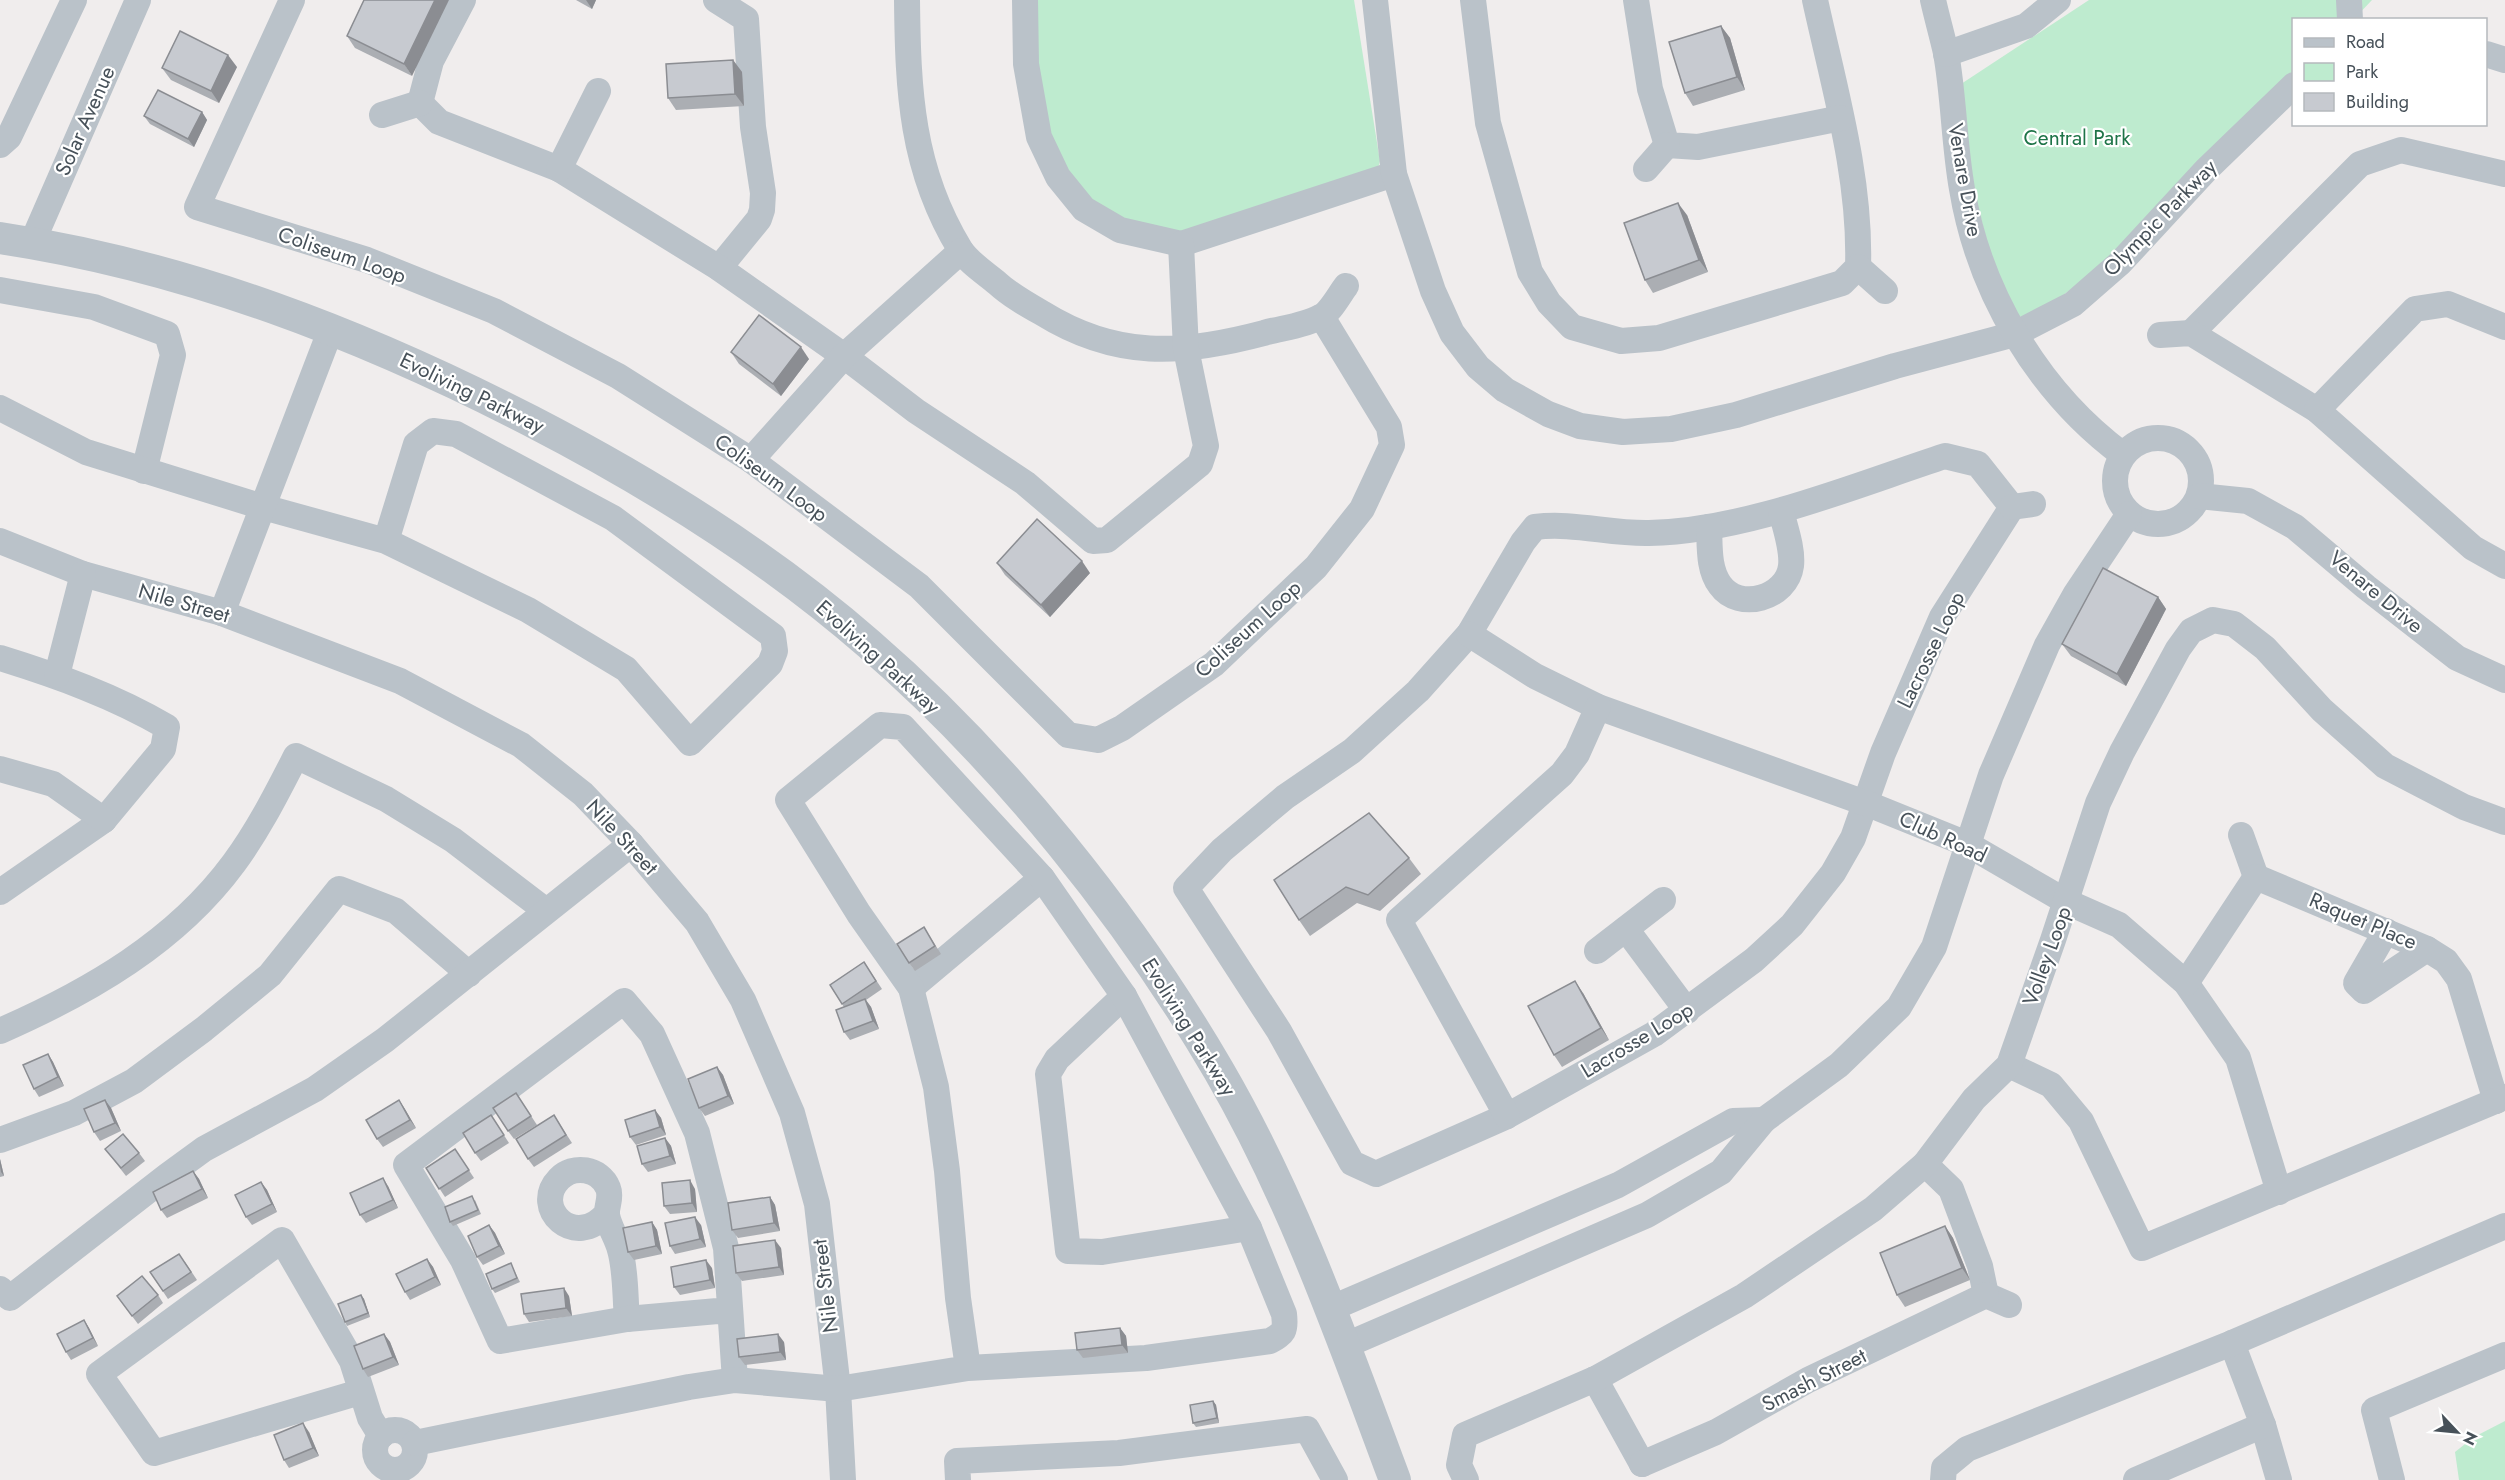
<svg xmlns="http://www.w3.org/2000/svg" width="2505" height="1480" font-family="Jost,sans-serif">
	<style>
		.green { fill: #beebcf }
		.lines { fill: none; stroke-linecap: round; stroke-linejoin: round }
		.minor { stroke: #bac2c9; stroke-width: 26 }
		.tertiary { stroke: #bac2c9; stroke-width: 32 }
		.wall { fill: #abaeb3 }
		.shaded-wall { fill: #8b8d92 }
		.building { fill: #c7cad0; stroke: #8b8d92; stroke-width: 1.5 }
		.labels { text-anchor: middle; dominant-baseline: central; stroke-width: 4.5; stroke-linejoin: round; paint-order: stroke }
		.street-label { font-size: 21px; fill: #475159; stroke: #fff }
		.park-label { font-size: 21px; fill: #1e7448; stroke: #fff }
	</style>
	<rect width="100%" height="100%" fill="#f0eded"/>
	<g class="green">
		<path d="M1036,0H1354L1380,161L1377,172L1181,239L1122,223L1088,203L1043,130L1034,74Z"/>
		<path d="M2089,0H2372L2354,19L2294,20L2293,73L2112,258L2037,315L2017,317L1995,273L1974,191L1961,84Z"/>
		<path d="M2505,1421V1480H2459L2455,1452L2474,1437Z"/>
	</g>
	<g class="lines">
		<g class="minor">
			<path d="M292,0L197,207L367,260L494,311L618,376L751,460L919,586L1068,735L1098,740L1122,728L1214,664L1316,567L1362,509L1392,445L1389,427L1322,317"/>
			<path d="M716,0L746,19L753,127L763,193L762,210L759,219L719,268"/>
			<path d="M907,0C908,90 911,169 960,249C968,262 985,273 997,283C1010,295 1026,304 1042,313C1116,359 1181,355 1264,333C1281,328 1304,326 1320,317C1330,313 1339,295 1346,286"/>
			<path d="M1025,0L1026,64L1039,137L1058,177L1084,209L1120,230L1181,244L1394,174"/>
			<path d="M1375,0L1394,174L1433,291L1452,333L1478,367L1505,390L1548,414L1580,426L1623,432L1671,429L1736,415L1895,366L2015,334L2073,304L2120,263L2206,170L2294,85"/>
			<path d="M1473,0L1488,123L1530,272L1549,303L1572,327L1621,341L1659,338L1842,283L1858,267C1861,178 1834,87 1815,0"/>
			<path d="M1636,0L1650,89L1667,145L1698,147L1841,118"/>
			<path d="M1933,0C1937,18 1942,35 1946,53C1954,98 1954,144 1962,189C1979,292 2038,392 2123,455"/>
			<path d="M2349,0L2350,20"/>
			<path d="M1946,54L2026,26L2058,0"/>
			<path d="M2486,54L2505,60"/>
			<path d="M420,103L439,122L559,169L719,268L844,356L916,411L1025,483L1093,541L1107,540L1200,464L1206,446L1186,349L1181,244"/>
			<path d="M420,103L431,61L463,0"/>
			<path d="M382,115L420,103"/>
			<path d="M0,145L9,137L74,0"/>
			<path d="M559,169L598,91"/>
			<path d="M1646,169L1667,145"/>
			<path d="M32,243L138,0"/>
			<path d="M1858,267L1885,291"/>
			<path d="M0,290L94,307L167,334L173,355L144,471"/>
			<path d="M2191,333L2360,164L2401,150L2505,174"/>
			<path d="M2160,335L2191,333L2317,410L2473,548L2505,566"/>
			<path d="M0,408L86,452L263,507L386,541L528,610L626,669L690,743L770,664L775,651L773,636L613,518L456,434L433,431L416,444L386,541"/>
			<path d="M2317,410L2415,309L2448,304L2505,327"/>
			<circle cx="2158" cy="481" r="43"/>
			<path d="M1945,456L1978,464L2012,507L1942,617L1883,753L1853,838L1833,873L1792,925L1754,960L1654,1034L1507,1116L1376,1174L1352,1163L1279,1031L1186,888L1222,850L1285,797L1352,751L1418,691L1469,634L1523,542L1535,527C1573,522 1610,534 1649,533C1746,531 1853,486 1945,456Z"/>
			<path d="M751,460L844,356L961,251"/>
			<path d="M2199,496L2248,501L2295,527L2366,587L2457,658L2505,680"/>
			<path d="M2012,507L2033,504"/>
			<path d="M1709,527C1710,546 1708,569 1720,585C1739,612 1787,598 1791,566C1793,549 1785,527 1781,511"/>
			<path d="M0,541L83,574L222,613L400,681L521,745L583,794L631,844L697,922L743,1000L792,1113L817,1204L838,1389L843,1480"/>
			<path d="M222,613L331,329"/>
			<path d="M1469,634L1535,676L1598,707L1868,804L1967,844L2067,902L2119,925L2186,983L2238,1058L2279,1192"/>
			<path d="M0,658C58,676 114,696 167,727L163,749L104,820L0,892"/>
			<path d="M57,675L83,574"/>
			<path d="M0,769L53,784L104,820"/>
			<path d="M2241,835L2256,877"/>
			<path d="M1626,929L1687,1011"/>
			<path d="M2386,931L2356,983L2364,991L2427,949"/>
			<path d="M1597,951L1663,900"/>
			<path d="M2186,983L2256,877L2427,949L2446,961L2459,979L2496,1101"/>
			<path d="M911,988L1042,878"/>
			<path d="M1124,996L1057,1059L1048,1074L1068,1251L1102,1252L1249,1228"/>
			<path d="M0,1031C89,992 176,942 234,863C259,829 277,793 296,756L386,799L453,840L545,910"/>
			<path d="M2009,1065L2051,1085L2081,1121L2142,1248L2505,1097"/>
			<path d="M1507,1116L1399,920L1562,774L1577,754L1598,707"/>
			<path d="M0,1140L74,1113L134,1081L204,1029L270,975L339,889L396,911L469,974"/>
			<path d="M1925,1164L1951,1189L1980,1266L1986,1295"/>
			<path d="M607,1213C575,1251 531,1208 559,1179C573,1164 600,1168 608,1188C612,1198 606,1206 607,1215C609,1227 617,1238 620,1250C626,1271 625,1297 627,1319"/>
			<path d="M0,1289L10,1298L167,1176L204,1149L315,1089L385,1040L631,844"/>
			<path d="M1986,1295L2009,1305"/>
			<path d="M1332,1308L1618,1185L1733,1121L1764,1120"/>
			<path d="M729,1310L627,1319L500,1341L463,1260L406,1165L624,1001L652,1034L697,1133L726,1248L735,1380"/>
			<path d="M2232,1343L2263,1425L2279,1480"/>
			<path d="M1344,1346L1647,1215L1721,1172L1764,1120L1839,1065L1899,1007L1934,947L1991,775L2047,645L2075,595L2129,514"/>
			<path d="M1595,1379L1642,1464"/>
			<path d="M360,1392L154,1453L99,1374L282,1240L352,1361L370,1418L381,1436"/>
			<circle cx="395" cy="1450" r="20"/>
			<path d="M415,1443L689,1387L735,1380L838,1389L968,1368L1146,1358L1270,1341C1284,1333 1286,1331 1284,1314L1249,1228L1124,996L1042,878L903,727L880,725L788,800L859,914L911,988L936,1087L947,1171L958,1298L968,1368"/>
			<path d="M1642,1464L1716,1432L1808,1380L1986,1295"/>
			<path d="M958,1480L957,1461L1119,1453L1307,1429L1335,1480"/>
			<path d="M1466,1480L1459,1465L1465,1435L1595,1379L1744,1296L1873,1209L1925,1164L1974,1099L2009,1065L2053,940L2098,803L2122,752L2178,649L2191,631L2213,620L2234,624L2265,648L2322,710L2385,766L2464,807L2505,822"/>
			<path d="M1943,1480L1944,1468L1967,1449L2232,1343L2505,1226"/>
			<path d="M2136,1480L2263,1425"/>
			<path d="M2392,1480L2374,1410L2505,1355"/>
		</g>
		<path class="tertiary" d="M0,238C187,266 364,335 531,421C651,483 767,555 869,644C1003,760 1130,918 1219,1071C1294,1200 1343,1341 1395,1480"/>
	</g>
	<g class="wall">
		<path d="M364,0L412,76L355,48L347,36Z"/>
		<path d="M576,0H596L592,9Z"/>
		<path d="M1721,26L1730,38L1745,90L1693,106L1685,93Z"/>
		<path d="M733,60L742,72L744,106L676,110L668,98Z"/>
		<path d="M237,67L219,103L171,80L162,68Z"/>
		<path d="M202,112L207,120L194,147L150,124L144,116Z"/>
		<path d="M1687,215L1708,272L1653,293L1645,280Z"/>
		<path d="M731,352L809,359L781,396L739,364Z"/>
		<path d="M997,563L1090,573L1050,617L1005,575Z"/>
		<path d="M2158,597L2166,609L2126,686L2071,656L2062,644Z"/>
		<path d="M1409,858L1421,874L1380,911L1357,903L1310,936L1299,920L1274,880Z"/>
		<path d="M929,935L941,954L915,971L909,963Z"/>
		<path d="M864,962L882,989L866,1000L871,1007L879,1029L850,1040L844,1032V1007L830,985Z"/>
		<path d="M1583,993L1609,1040L1562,1067L1554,1055Z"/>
		<path d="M48,1054L53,1062L64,1086L39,1097L34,1089Z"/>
		<path d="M717,1067L723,1075L734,1104L705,1116L699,1108Z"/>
		<path d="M516,1093L537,1125L514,1139L508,1131Z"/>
		<path d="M105,1100L111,1108L121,1131L100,1141L94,1132Z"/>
		<path d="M399,1100L416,1128L383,1147L377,1139Z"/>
		<path d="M655,1110L661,1118L666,1135L636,1145L630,1137Z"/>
		<path d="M554,1115L572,1143L534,1167L528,1159Z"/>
		<path d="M496,1123L509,1143L481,1161L475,1153Z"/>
		<path d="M665,1138L671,1146L676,1164L648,1172L642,1164Z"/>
		<path d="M105,1149L139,1153L145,1161L126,1176Z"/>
		<path d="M455,1149L474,1178L445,1197L426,1168Z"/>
		<path d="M0,1159L4,1176L0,1177Z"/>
		<path d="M193,1171L199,1179L208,1198L167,1218L161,1210Z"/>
		<path d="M261,1182L267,1190L277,1212L252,1225L246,1217Z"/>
		<path d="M388,1186L398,1208L366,1223L360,1215Z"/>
		<path d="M695,1189L697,1212L670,1214L664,1206Z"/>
		<path d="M770,1197L775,1205L780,1231L738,1238L732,1230Z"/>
		<path d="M475,1200L481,1214L453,1226L450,1222Z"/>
		<path d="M652,1222L657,1230L662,1254L634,1260L628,1252Z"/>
		<path d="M489,1225L495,1233L505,1254L483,1265L477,1257Z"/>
		<path d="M701,1225L706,1247L675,1254L670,1246Z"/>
		<path d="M1945,1226L1953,1238L1970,1280L1905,1307L1897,1295Z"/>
		<path d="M781,1248L784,1275L742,1281L736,1273Z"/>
		<path d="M427,1259L433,1267L441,1285L410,1300L405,1292Z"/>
		<path d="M185,1262L197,1280L168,1299L150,1272Z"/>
		<path d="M513,1268L520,1282L495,1293L492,1289Z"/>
		<path d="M712,1268L715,1288L680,1295L674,1287Z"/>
		<path d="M158,1295L163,1303L138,1324L117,1296Z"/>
		<path d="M361,1295L364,1299L370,1317L347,1326L345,1322Z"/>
		<path d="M569,1296L572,1316L529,1322L524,1314Z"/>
		<path d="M84,1320L89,1328L98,1346L71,1360L66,1352Z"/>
		<path d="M1120,1328L1126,1336L1128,1353L1083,1358L1077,1350Z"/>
		<path d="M384,1334L390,1342L399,1365L368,1377L363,1369Z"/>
		<path d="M784,1342L786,1360L745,1365L739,1357Z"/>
		<path d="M1213,1401L1216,1405L1219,1423L1196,1427L1193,1423Z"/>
		<path d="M309,1432L319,1456L289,1468L284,1460Z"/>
	</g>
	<g class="shaded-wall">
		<path d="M435,0H449L412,76L404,64Z"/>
		<path d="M586,0H596L592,9Z"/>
		<path d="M1721,26L1730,38L1745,90L1737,77Z"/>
		<path d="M228,55L237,67L219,103L211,91Z"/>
		<path d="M733,60L742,72L744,106L735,94Z"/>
		<path d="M202,112L207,120L194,147L188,139Z"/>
		<path d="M1678,203L1687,215L1708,272L1699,260Z"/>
		<path d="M801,347L809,359L781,396L773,384Z"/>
		<path d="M1082,561L1090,573L1050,617L1041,605Z"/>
		<path d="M2158,597L2166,609L2126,686L2117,674Z"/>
		<path d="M1575,981L1583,993L1609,1040L1601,1028Z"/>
		<path d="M865,999L871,1007L879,1029L873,1021Z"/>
		<path d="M48,1054L53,1062L64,1086L58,1077Z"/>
		<path d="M717,1067L723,1075L734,1104L728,1096Z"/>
		<path d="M105,1100L111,1108L121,1131L115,1123Z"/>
		<path d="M399,1100L405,1109L416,1128L410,1120Z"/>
		<path d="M655,1110L661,1118L666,1135L660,1127Z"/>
		<path d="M665,1138L671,1146L676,1164L670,1156Z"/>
		<path d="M0,1159L4,1176L1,1172L0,1166Z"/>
		<path d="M193,1171L199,1179L208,1198L202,1189Z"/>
		<path d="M383,1178L388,1186L398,1208L393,1200Z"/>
		<path d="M690,1180L695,1189L697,1212L692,1203Z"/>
		<path d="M261,1182L267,1190L277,1212L272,1204Z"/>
		<path d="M770,1197L775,1205L780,1231L774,1223Z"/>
		<path d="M695,1217L701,1225L706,1247L700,1239Z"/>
		<path d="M652,1222L657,1230L662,1254L656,1246Z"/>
		<path d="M489,1225L495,1233L505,1254L499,1246Z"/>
		<path d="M1945,1226L1953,1238L1970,1280L1962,1268Z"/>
		<path d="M775,1240L781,1248L784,1275L779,1267Z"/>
		<path d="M427,1259L433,1267L441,1285L435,1277Z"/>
		<path d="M706,1260L712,1268L715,1288L710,1280Z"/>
		<path d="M564,1288L569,1296L572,1316L566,1308Z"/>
		<path d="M361,1295L364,1299L370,1317L368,1313Z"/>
		<path d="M84,1320L89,1328L98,1346L93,1338Z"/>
		<path d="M1120,1328L1126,1336L1128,1353L1122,1345Z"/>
		<path d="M384,1334L390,1342L399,1365L393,1357Z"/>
		<path d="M778,1334L784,1342L786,1360L780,1352Z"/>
		<path d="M1213,1401L1216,1405L1219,1423L1217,1418Z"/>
		<path d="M303,1423L309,1432L319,1456L313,1448Z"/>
	</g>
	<g class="building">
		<path d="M364,0H435L404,64L347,36Z"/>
		<path d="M1721,26L1737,77L1685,93L1669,42Z"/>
		<path d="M180,31L228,55L211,91L162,68Z"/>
		<path d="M733,60L735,94L668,98L666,64Z"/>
		<path d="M158,90L202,112L188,139L144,116Z"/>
		<path d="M1678,203L1699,260L1645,280L1624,223Z"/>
		<path d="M759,315L801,347L773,384L731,352Z"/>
		<path d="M1037,519L1082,561L1041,605L997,563Z"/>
		<path d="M2103,568L2158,597L2117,674L2062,644Z"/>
		<path d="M1369,813L1409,858L1368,895L1346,887L1299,920L1274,880Z"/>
		<path d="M924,927L935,946L909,963L897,944Z"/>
		<path d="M864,962L876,981L842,1004L830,985Z"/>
		<path d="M1575,981L1601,1028L1554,1055L1528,1006Z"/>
		<path d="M865,999L873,1021L844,1032L836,1010Z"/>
		<path d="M48,1054L58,1077L34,1089L23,1065Z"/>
		<path d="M717,1067L728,1096L699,1108L688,1079Z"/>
		<path d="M516,1093L531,1116L508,1131L493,1108Z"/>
		<path d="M105,1100L115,1123L94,1132L84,1109Z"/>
		<path d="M399,1100L410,1120L377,1139L366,1120Z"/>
		<path d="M655,1110L660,1127L630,1137L625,1120Z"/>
		<path d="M491,1115L504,1135L475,1153L463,1133Z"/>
		<path d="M554,1115L566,1135L528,1159L516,1139Z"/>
		<path d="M123,1134L139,1153L121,1168L105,1149Z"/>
		<path d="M665,1138L670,1156L642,1164L637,1146Z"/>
		<path d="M455,1149L469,1170L439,1189L426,1168Z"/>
		<path d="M193,1171L202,1189L161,1210L153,1192Z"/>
		<path d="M383,1178L393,1200L360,1215L350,1193Z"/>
		<path d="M690,1180L692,1203L664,1206L662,1183Z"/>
		<path d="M261,1182L272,1204L246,1217L235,1195Z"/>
		<path d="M472,1196L478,1210L450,1222L445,1207Z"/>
		<path d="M770,1197L774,1223L732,1230L728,1203Z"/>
		<path d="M695,1217L700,1239L670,1246L665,1223Z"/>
		<path d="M652,1222L656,1246L628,1252L623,1228Z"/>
		<path d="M489,1225L499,1246L477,1257L468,1236Z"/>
		<path d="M1945,1226L1962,1268L1897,1295L1880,1253Z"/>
		<path d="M775,1240L779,1267L736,1273L733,1246Z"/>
		<path d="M179,1254L191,1272L163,1291L150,1272Z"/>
		<path d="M427,1259L435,1277L405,1292L396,1274Z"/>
		<path d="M706,1260L710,1280L674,1287L671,1267Z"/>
		<path d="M511,1263L517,1278L492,1289L486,1274Z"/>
		<path d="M142,1276L158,1295L132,1316L117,1296Z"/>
		<path d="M564,1288L566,1308L524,1314L521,1294Z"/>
		<path d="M361,1295L368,1313L345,1322L338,1304Z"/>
		<path d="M84,1320L93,1338L66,1352L57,1334Z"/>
		<path d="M1120,1328L1122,1345L1077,1350L1075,1333Z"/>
		<path d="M384,1334L393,1357L363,1369L354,1346Z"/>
		<path d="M778,1334L780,1352L739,1357L737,1339Z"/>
		<path d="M1213,1401L1217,1418L1193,1423L1190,1405Z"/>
		<path d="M303,1423L313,1448L284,1460L274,1435Z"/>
	</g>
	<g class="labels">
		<g class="street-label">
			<text transform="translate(85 121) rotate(-66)">Solar Avenue</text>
			<text transform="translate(1965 180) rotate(80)">Venare Drive</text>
			<text transform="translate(2160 218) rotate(-46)">Olympic Parkway</text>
			<text transform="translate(342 255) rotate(19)">Coliseum Loop</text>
			<text transform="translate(472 393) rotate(26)">Evoliving Parkway</text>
			<text transform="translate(771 478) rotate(36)">Coliseum Loop</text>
			<text transform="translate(2376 592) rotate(40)">Venare Drive</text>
			<text transform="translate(184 603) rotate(16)">Nile Street</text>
			<text transform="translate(1248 629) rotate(-42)">Coliseum Loop</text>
			<text transform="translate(1931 650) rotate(-64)">Lacrosse Loop</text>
			<text transform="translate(878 657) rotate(42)">Evoliving Parkway</text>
			<text transform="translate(622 837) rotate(47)">Nile Street</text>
			<text transform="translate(1943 837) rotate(25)">Club Road</text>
			<text transform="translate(2363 921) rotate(23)">Raquet Place</text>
			<text transform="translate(2047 956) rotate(-70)">Volley Loop</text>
			<text transform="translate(1189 1027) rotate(58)">Evoliving Parkway</text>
			<text transform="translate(1637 1040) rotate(-31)">Lacrosse Loop</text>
			<text transform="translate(825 1286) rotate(-97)">Nile Street</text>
			<text transform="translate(1814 1380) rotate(-27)">Smash Street</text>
		</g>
		<g class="park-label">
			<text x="2077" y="138">Central Park</text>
		</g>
	</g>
	<rect x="2292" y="18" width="195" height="108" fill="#ffffff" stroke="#b5b9bd" stroke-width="1.5"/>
	<rect x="2304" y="38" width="30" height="9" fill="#bac2c9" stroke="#b5b9bd" stroke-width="1.5"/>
	<text x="2346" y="48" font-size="18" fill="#475159">Road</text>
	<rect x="2304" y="63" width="30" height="18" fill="#beebcf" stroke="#b5b9bd" stroke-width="1.5"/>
	<text x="2346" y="78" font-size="18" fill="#475159">Park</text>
	<rect x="2304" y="93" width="30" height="18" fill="#c7cad0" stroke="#b5b9bd" stroke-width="1.5"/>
	<text x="2346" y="108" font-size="18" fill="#475159">Building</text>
	<g transform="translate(2457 1432) rotate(116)" stroke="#ffffff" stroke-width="4.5" paint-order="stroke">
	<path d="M0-4.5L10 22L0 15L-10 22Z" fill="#475159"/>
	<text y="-9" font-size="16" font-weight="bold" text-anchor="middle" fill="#475159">N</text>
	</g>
</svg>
